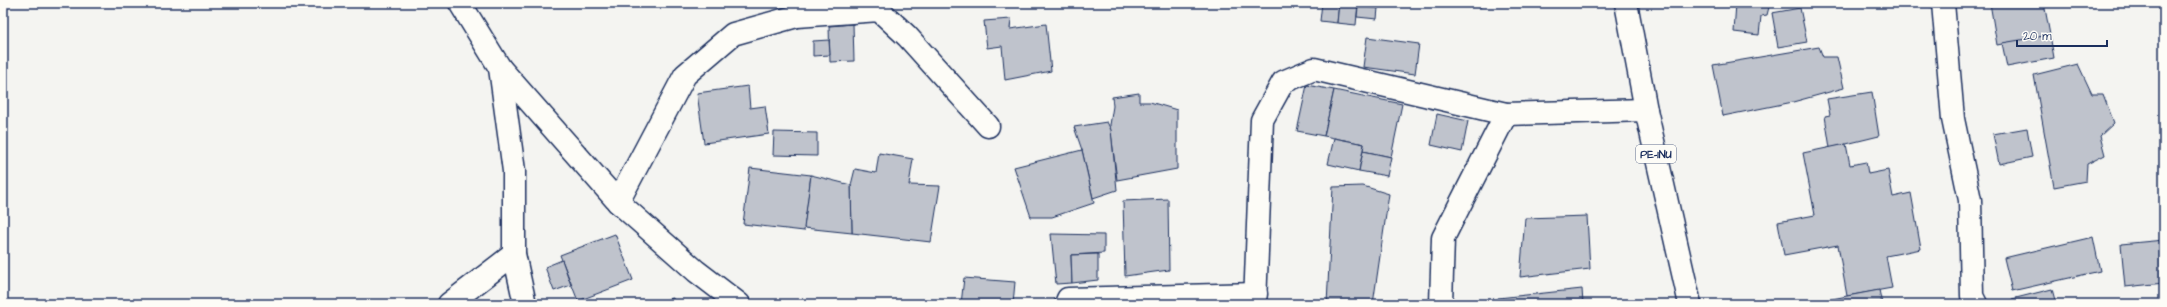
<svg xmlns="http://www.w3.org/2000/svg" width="2167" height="307" font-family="'Architects Daughter',sans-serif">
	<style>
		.building { fill: #bfc3cc; stroke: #1b2f5e }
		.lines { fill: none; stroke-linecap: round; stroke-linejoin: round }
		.minor-casing { stroke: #1b2f5e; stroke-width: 25 }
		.major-casing { stroke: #1b2f5e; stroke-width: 25 }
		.minor { stroke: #fdfcf7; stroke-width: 22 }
		.major { stroke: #fdfcf7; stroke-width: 22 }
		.labels { text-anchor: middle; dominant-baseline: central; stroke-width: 3; stroke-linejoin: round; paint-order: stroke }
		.shield { fill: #fdfcf7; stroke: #5f6c8c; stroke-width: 1 }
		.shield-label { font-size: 11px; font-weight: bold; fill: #1b2f5e }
	</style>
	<rect width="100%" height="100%" fill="#f4f4f1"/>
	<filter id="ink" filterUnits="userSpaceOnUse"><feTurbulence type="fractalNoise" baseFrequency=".025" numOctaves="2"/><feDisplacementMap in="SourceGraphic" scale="8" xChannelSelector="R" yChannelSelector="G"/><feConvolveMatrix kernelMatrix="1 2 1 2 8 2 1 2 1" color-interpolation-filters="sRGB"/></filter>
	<g filter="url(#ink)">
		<g class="building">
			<path d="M1322,3H1339L1337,23L1320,21Z"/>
			<path d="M1339,3H1358L1356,25L1337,23Z"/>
			<path d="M1451,3H1482L1481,7Z"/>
			<path d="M1736,3H1770L1767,15L1761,16L1759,35L1734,32Z"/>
			<path d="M1990,3H2044L2050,35L1997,45Z"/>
			<path d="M1358,7L1378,8L1377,19L1357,17Z"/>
			<path d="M1800,8L1807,42L1778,47L1772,13Z"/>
			<path d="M1011,19L1010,29L1046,24L1051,71L1005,80L1002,46L987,48L984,21Z"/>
			<path d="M853,24L854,61L830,62L829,26Z"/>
			<path d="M2050,35L2054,58L2007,67L2002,43Z"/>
			<path d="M1367,37L1419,44L1415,74L1363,67Z"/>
			<path d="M829,40L830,55L813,56V41Z"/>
			<path d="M1819,47L1823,57H1837L1844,88L1793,102L1723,116L1713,65Z"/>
			<path d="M2078,64L2092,94H2103L2114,123L2100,136L2105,155L2087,164L2086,181L2054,187L2034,75Z"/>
			<path d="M1307,85L1334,90L1324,136L1297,131Z"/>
			<path d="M748,86L750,108L765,106L769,134L704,143L697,93Z"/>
			<path d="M1334,90L1402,104L1391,157L1363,151L1364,144L1324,136Z"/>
			<path d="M1872,92L1879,136L1830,148L1825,116L1830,115L1827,99Z"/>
			<path d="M1139,93V102H1150L1177,110V169L1117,180L1110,125L1113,106L1112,97Z"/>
			<path d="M1437,114L1468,121L1462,152L1431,145Z"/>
			<path d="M1107,122L1111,130L1117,190L1093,198L1082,150L1074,127Z"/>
			<path d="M2027,128L2032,157L1999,164L1993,134Z"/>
			<path d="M774,132L817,133V156L773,155Z"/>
			<path d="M1334,138L1364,144L1359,171L1328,164Z"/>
			<path d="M1846,144L1850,165L1866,162L1868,174L1888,170L1893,197L1911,193L1921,249L1886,256L1892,288L1847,296L1838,245L1784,255L1778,222L1815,215L1803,153Z"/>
			<path d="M1082,150L1094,203L1052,217H1031L1014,167Z"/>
			<path d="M1363,151L1391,157L1387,176L1359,171Z"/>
			<path d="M879,153L913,159L909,185L940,186L931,242L852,233L851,185L855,169L876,173Z"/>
			<path d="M750,168L811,175L804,231L743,224Z"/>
			<path d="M811,175L851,185L852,233L804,228Z"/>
			<path d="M1363,186L1389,194L1373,304H1327L1333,187Z"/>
			<path d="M1168,199L1169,270L1125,276L1123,201Z"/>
			<path d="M1587,216L1590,269L1520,277L1525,218Z"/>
			<path d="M615,234L633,280L578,301L560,255Z"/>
			<path d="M1051,234L1104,235V253L1071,255L1072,283L1056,284Z"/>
			<path d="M2093,237L2100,271L2012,291L2004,258Z"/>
			<path d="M2164,240V283L2125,287L2121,244Z"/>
			<path d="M1098,254V280L1072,283L1071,255Z"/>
			<path d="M562,260L571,285L554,291L545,267Z"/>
			<path d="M964,278L1015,282L1013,304H961Z"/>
			<path d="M1582,289L1583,304H1498V298Z"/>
			<path d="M2052,289L2056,304H2013L2012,299Z"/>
			<path d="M1879,290L1882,304H1808L1847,296Z"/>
			<path d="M673,298L674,304H646Z"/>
		</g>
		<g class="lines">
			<defs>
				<g id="minor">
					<path d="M1943,3L1953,119L1970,200L1972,296L1976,304"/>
					<path d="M500,68L514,171V254L525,304"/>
					<path d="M618,202L685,75L733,34L797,16L879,10L907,36L988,126"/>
					<path d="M449,304L514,254"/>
					<path d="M1066,304L1068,299L1256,294"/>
					<path d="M1255,304L1262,120L1283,82L1314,69L1506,114L1646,110"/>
					<path d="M1441,304L1443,238L1506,114"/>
				</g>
				<g id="major">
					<path d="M460,3L500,68L618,202L696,271L739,304"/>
					<path d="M1626,3L1646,110L1690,304"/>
				</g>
			</defs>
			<use href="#minor" class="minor-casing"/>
			<use href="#major" class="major-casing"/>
			<use href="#minor" class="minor"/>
			<use href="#major" class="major"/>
		</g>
	</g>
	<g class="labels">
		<rect class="shield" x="1636" y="145" width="40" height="18" rx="3"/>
		<g class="shield-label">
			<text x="1656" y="154">PE-1NU</text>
		</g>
	</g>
	<rect width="2167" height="307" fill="none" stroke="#fdfcf7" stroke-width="16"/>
	<rect x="8" y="8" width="2151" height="291" fill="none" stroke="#1b2f5e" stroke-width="1.5" filter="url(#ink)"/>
	<path d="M2017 40v6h90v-6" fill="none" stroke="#1b2f5e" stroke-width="2"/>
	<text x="2023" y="40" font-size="12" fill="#1b2f5e" stroke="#fdfcf7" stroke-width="3" paint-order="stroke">20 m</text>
</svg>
